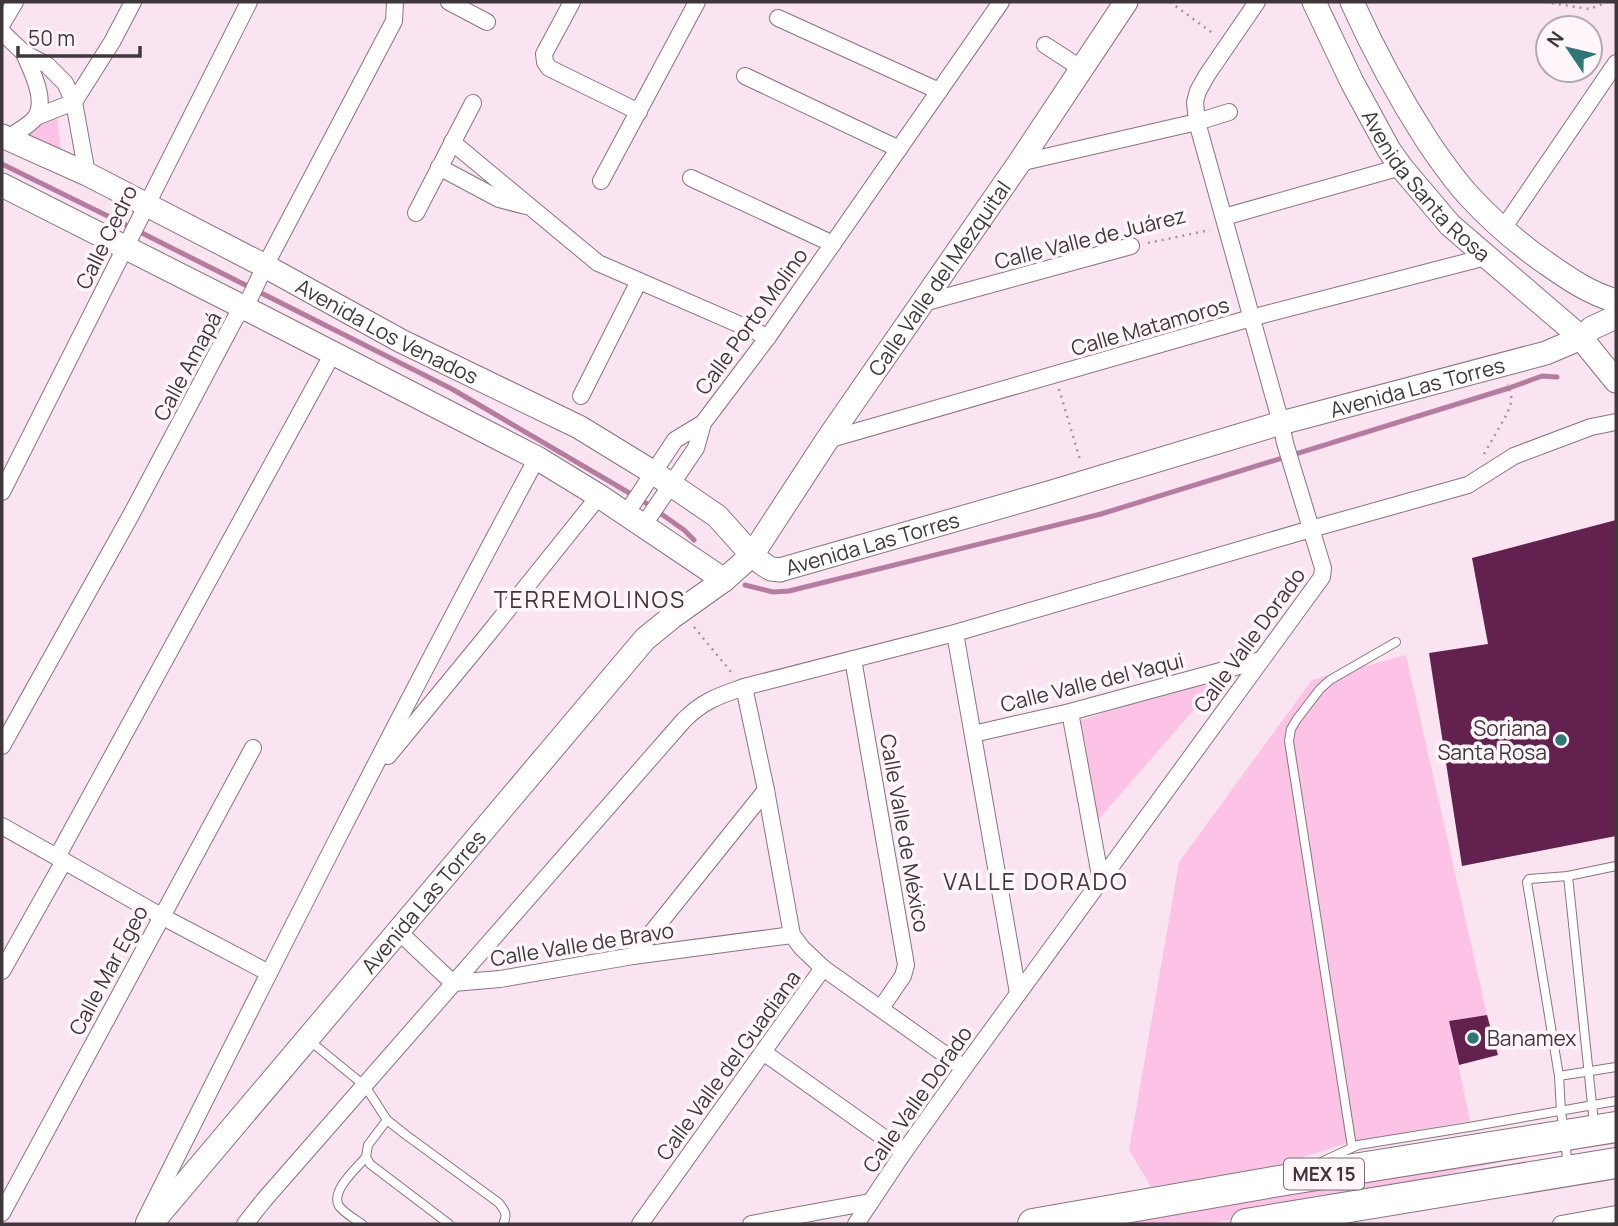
<svg xmlns="http://www.w3.org/2000/svg" width="1618" height="1226" font-family="Manrope,sans-serif">
	<style>
		.green { fill: #fcc3e6 }
		.lines { fill: none; stroke-linecap: round; stroke-linejoin: round }
		.stream { stroke: #b57ca0; stroke-width: 5 }
		.building { fill: #63214f }
		.lane-casing { stroke: #87737f; stroke-width: 10 }
		.street-casing { stroke: #87737f; stroke-width: 18 }
		.secondary-casing { stroke: #87737f; stroke-width: 25 }
		.highway-casing { stroke: #87737f; stroke-width: 32 }
		.path { stroke: #a4949d; stroke-width: 2.5; stroke-dasharray: 2 5; stroke-linecap: butt }
		.lane { stroke: #fff; stroke-width: 8 }
		.street { stroke: #fff; stroke-width: 16 }
		.secondary { stroke: #fff; stroke-width: 23 }
		.highway { stroke: #fff; stroke-width: 30 }
		.poi-dot { fill: #2e7774; stroke: #fff6fb; stroke-width: 2.5 }
		.labels { text-anchor: middle; dominant-baseline: central; stroke-width: 7; stroke-linejoin: round; paint-order: stroke }
		.shield { fill: #fff6fb; stroke: #797075; stroke-width: 2 }
		.shield-label { font-size: 19px; font-weight: bold; fill: #40373c }
		.street-label { font-size: 21px; fill: #40373c; stroke: #fff6fb }
		.poi-label { font-size: 21px; fill: #40373c; stroke: #fff6fb; text-anchor: end }
		.neighbourhood-label { font-size: 23px; letter-spacing: 2px; fill: #40373c; stroke: #fff6fb }
	</style>
	<rect width="100%" height="100%" fill="#fbe4f1"/>
	<g class="green">
		<path d="M57,116L63,164L16,141L29,130Z"/>
		<path d="M1406,655L1487,1015L1449,1021L1470,1121L1354,1141L1160,1202L1129,1150L1179,862L1312,680Z"/>
		<path d="M1227,672L1096,822L1070,724Z"/>
		<path d="M1546,1151L1434,1177L1379,1196L1205,1224H1106Z"/>
	</g>
	<g class="lines">
		<g class="stream">
			<path d="M2,164L134,229L452,389L643,501L684,530L694,540"/>
			<path d="M745,585L773,592L789,591L1101,514L1509,388L1542,376L1557,377"/>
		</g>
	</g>
	<g class="building">
		<path d="M1616,520V836L1462,866L1429,653L1488,644L1472,558Z"/>
		<path d="M1487,1015L1498,1055L1459,1065L1449,1021Z"/>
	</g>
	<g class="lines">
		<defs>
			<g id="lane">
				<path d="M1568,876L1594,1123"/>
				<path d="M310,1041L365,1086L387,1120L406,1135L499,1203C505,1211 508,1215 503,1224"/>
				<path d="M1559,1076L1616,1067"/>
				<path d="M387,1120L368,1145L366,1157L370,1164L449,1224"/>
				<path d="M1352,1147L1289,741L1291,729L1297,719L1320,689L1330,680L1396,642"/>
				<path d="M1319,1163L1358,1145L1469,1127L1616,1101"/>
				<path d="M1568,1165L1561,1111L1559,1076L1527,882L1529,879L1568,876L1616,866"/>
				<path d="M362,1224C355,1219 344,1213 339,1206C330,1191 357,1168 366,1157"/>
			</g>
			<g id="street">
				<path d="M449,2L487,22"/>
				<path d="M572,2L544,54L545,62L549,68L639,112"/>
				<path d="M778,18L939,91"/>
				<path d="M2,24L15,2"/>
				<path d="M2,32L24,53L47,65L65,83L74,102L87,174"/>
				<path d="M1045,45L1082,69"/>
				<path d="M745,76L899,149"/>
				<path d="M74,102L112,42L133,2"/>
				<path d="M36,117L74,102"/>
				<path d="M8,138C16,132 29,126 35,118C48,101 31,70 24,53"/>
				<path d="M452,142L598,263L768,337"/>
				<path d="M1019,163L1197,122L1229,112"/>
				<path d="M439,167L499,199L526,206"/>
				<path d="M691,178L833,244"/>
				<path d="M601,181L697,2"/>
				<path d="M416,213L473,103"/>
				<path d="M1224,217L1401,167"/>
				<path d="M1502,230L1616,63"/>
				<path d="M923,303L1131,246"/>
				<path d="M581,396L639,281"/>
				<path d="M827,440L1251,318L1486,257"/>
				<path d="M2,492L249,2"/>
				<path d="M626,514L675,440L703,423L768,337L1001,2"/>
				<path d="M643,526L696,448L703,423"/>
				<path d="M955,633L1018,993"/>
				<path d="M853,659L906,965L903,976L881,1008"/>
				<path d="M1070,712L1101,881"/>
				<path d="M973,734L1070,712L1261,660"/>
				<path d="M2,746L131,515L236,317L245,308L265,266L394,21L395,2"/>
				<path d="M388,756L485,638L599,496"/>
				<path d="M2,826L161,916L269,973"/>
				<path d="M57,857L333,353"/>
				<path d="M398,931L453,983L500,979L633,956L792,935"/>
				<path d="M633,956L766,790"/>
				<path d="M823,968L964,1068"/>
				<path d="M2,971L64,861"/>
				<path d="M763,1052L904,1152"/>
				<path d="M2,1213L253,748"/>
				<path d="M144,1222C272,966 401,710 537,458"/>
				<path d="M245,1224L264,1200L684,720C704,700 719,696 744,687L955,633L1311,529L1468,485L1514,456L1591,427L1616,422"/>
				<path d="M640,1224L823,968L802,948L792,935L766,790L744,687"/>
				<path d="M751,1224L870,1202"/>
				<path d="M856,1224L904,1152L964,1068L1322,577L1323,568L1285,443L1281,423L1197,122L1195,102L1198,91L1207,75L1257,2"/>
				<path d="M1561,1224L1616,1214"/>
			</g>
			<g id="secondary">
				<path id="s1" d="M1314,2L1352,82L1389,150L1401,167L1450,225L1570,328L1581,338L1616,381"/>
				<path d="M1352,2C1374,51 1399,97 1428,142C1441,161 1454,180 1470,197C1493,222 1519,244 1546,263C1569,279 1589,293 1616,301"/>
				<path id="s2" d="M2,136L87,174L265,266L401,341L579,427L654,473L717,516L752,555L763,564L771,569L780,570L790,567L1045,494L1281,423L1546,353L1581,338L1592,328L1616,317"/>
				<path d="M2,185L245,308L537,458L599,496L724,580"/>
				<path id="s3" d="M151,1224L645,639L672,617L724,580L752,555L827,440L1019,163L1126,2"/>
			</g>
			<g id="highway">
				<path d="M1033,1224L1279,1181L1616,1127"/>
				<path d="M1246,1224L1616,1163"/>
			</g>
		</defs>
		<use href="#lane" class="lane-casing"/>
		<use href="#street" class="street-casing"/>
		<use href="#secondary" class="secondary-casing"/>
		<use href="#highway" class="highway-casing"/>
		<g class="path">
			<path d="M1170,2L1214,34"/>
			<path d="M1545,2L1589,9L1608,2"/>
			<path d="M1148,243L1210,230"/>
			<path d="M1059,389L1081,463"/>
			<path d="M1484,454L1507,414L1512,400L1508,384"/>
			<path d="M694,627L732,673"/>
		</g>
		<use href="#lane" class="lane"/>
		<use href="#street" class="street"/>
		<use href="#secondary" class="secondary"/>
		<use href="#highway" class="highway"/>
	</g>
	<g class="poi-dot">
		<circle cx="1561" cy="740" r="7"/>
		<circle cx="1473" cy="1038" r="7"/>
	</g>
	<g class="labels">
		<rect class="shield" x="1284" y="1158.5" width="80" height="31" rx="5"/>
		<g class="shield-label">
			<text x="1324" y="1174">MEX 15</text>
		</g>
		<g class="street-label">
			<text stroke="none"><textPath href="#s1" startOffset="217">Avenida Santa Rosa</textPath></text>
			<text transform="translate(106 237) rotate(-64)">Calle Cedro</text>
			<text transform="translate(1090 238) rotate(-14)">Calle Valle de Juárez</text>
			<text stroke="none"><textPath href="#s3" startOffset="1236">Calle Valle del Mezquital</textPath></text>
			<text transform="translate(751 321) rotate(-54)">Calle Porto Molino</text>
			<text transform="translate(1150 326) rotate(-16)">Calle Matamoros</text>
			<text stroke="none"><textPath href="#s2" startOffset="432">Avenida Los Venados</textPath></text>
			<text transform="translate(187 366) rotate(-62)">Calle Amapá</text>
			<text stroke="none"><textPath href="#s2" startOffset="1559">Avenida Las Torres</textPath></text>
			<text stroke="none"><textPath href="#s2" startOffset="992">Avenida Las Torres</textPath></text>
			<text transform="translate(1249 640) rotate(-54)">Calle Valle Dorado</text>
			<text transform="translate(1092 682) rotate(-14)">Calle Valle del Yaqui</text>
			<text transform="translate(905 833) rotate(80)">Calle Valle de México</text>
			<text stroke="none"><textPath href="#s3" startOffset="422">Avenida Las Torres</textPath></text>
			<text transform="translate(582 944) rotate(-9)">Calle Valle de Bravo</text>
			<text transform="translate(108 970) rotate(-62)">Calle Mar Egeo</text>
			<text transform="translate(728 1065) rotate(-54)">Calle Valle del Guadiana</text>
			<text transform="translate(917 1099) rotate(-55)">Calle Valle Dorado</text>
		</g>
		<g class="poi-label">
			<text x="1547" y="728">Soriana<tspan x="1547" dy="24">Santa Rosa</tspan></text>
			<text x="1487" y="1038" text-anchor="start">Banamex</text>
		</g>
		<g class="neighbourhood-label">
			<text x="590" y="599">TERREMOLINOS</text>
			<text x="1036" y="881">VALLE DORADO</text>
		</g>
	</g>
	<rect width="1618" height="1226" fill="none" stroke="#40373c" stroke-width="7"/>
	<g transform="translate(1569 49) rotate(305)"><circle r="33" fill="#fff6fb" stroke="#b3aaaf" stroke-width="2"/>
	<path d="M0-5L12 26L0 18L-12 26Z" fill="#2e7774"/>
	<text y="-10" font-size="19" font-weight="bold" text-anchor="middle" fill="#40373c">N</text>
	</g>
	<path d="M18 46v10h122v-10" fill="none" stroke="#40373c" stroke-width="3.5"/>
	<text x="28" y="46" font-size="21" fill="#40373c" stroke="#fff6fb" stroke-width="5" paint-order="stroke">50 m</text>
</svg>
